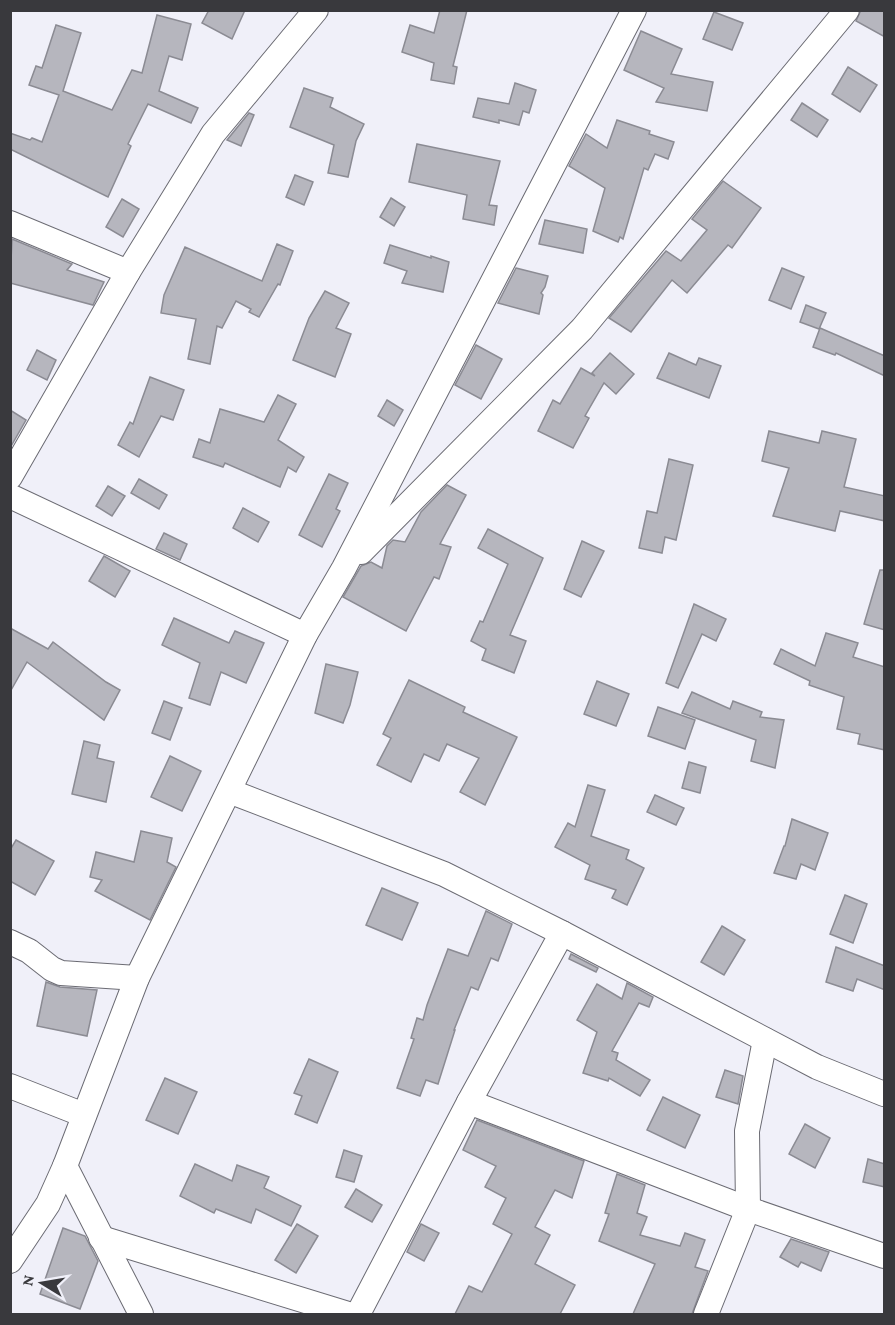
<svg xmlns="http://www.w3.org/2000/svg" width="895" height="1325" font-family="'Crimson Pro',serif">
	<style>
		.building { fill: #b6b6be; stroke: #8b8b93; stroke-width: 1.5 }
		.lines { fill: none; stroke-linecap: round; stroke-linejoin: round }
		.street-casing { stroke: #6b6b73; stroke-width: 26 }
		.street { stroke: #fff; stroke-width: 24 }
	</style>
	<rect width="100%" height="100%" fill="#f0f0f9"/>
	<g class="building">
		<path d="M209,10H245L232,39L202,23Z"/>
		<path d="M440,10H467L453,66L457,67L454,84L431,80L434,63L402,52L410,25L434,33Z"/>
		<path d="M861,10H885V37L856,21Z"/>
		<path d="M714,12L743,23L732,50L703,39Z"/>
		<path d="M157,15L191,24L182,60L169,56L159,91L198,108L191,123L148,104L128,144L131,146L108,197L10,149V133L30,140L32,138L42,142L59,95L29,85L36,66L42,68L56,25L81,33L63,91L112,110L132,70L142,73Z"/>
		<path d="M641,31L682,49L671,74L713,82L707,111L656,102L664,88L624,70Z"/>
		<path d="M848,67L877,85L860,112L832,94Z"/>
		<path d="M515,83L536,90L529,113L523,111L519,125L499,120V123L473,117L478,98L509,104Z"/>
		<path d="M304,88L333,98L330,107L364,124L356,141L348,177L328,173L334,145L290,127Z"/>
		<path d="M802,103L828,120L817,137L791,120Z"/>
		<path d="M249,113L254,115L241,146L227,140Z"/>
		<path d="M617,120L650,131L649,134L674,142L668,159L655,154L648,170L644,168L623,239L620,237L618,242L593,231L605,188L569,166L586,134L607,148Z"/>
		<path d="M417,144L500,161L489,205L497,206L494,225L463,219L467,195L409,182Z"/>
		<path d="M295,175L313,182L304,205L286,197Z"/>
		<path d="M723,181L761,208L732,248L728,245L687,293L672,280L631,332L609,318L666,251L681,261L707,230L692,219Z"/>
		<path d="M391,198L405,207L394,226L380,217Z"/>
		<path d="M122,199L139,209L123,237L106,227Z"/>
		<path d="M545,220L587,229L583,253L539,244Z"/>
		<path d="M12,239L72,264L67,270L104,282L93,305L10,283Z"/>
		<path d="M277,244L293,251L280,285L278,284L259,317L249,312L251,309L236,301L222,328L217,326L210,364L188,359L196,319L161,313L164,295L185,247L262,281Z"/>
		<path d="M390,245L431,258V256L449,262L443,292L402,283L407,271L384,263Z"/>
		<path d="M516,268L548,276L545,287L541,293L543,295L539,314L498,303Z"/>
		<path d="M782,268L804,277L791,309L769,300Z"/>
		<path d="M325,291L349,303L336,328L351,334L335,377L293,360L309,318Z"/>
		<path d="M806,305L826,313L819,329L800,322Z"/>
		<path d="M820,328L885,356V376L836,353L835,355L813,347Z"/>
		<path d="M476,345L502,359L481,399L455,385Z"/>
		<path d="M37,350L56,360L47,380L27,370Z"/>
		<path d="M610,353L634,374L616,394L604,383L585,416L589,418L573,448L538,431L553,400L560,404L581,368L595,376L592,373Z"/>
		<path d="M669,353L696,365L699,358L721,366L709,398L657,378Z"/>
		<path d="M150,377L184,390L173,420L161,416L139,457L118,445L130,422L133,424Z"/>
		<path d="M278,395L296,404L278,440L304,457L296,472L288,467L280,487L225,463L223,467L193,457L199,439L210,443L220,409L264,422Z"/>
		<path d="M387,400L403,410L394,426L378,416Z"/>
		<path d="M10,410L26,420L10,448Z"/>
		<path d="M769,431L819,443L822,431L856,439L844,487L885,496V521L840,511L835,531L773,516L789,468L762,461Z"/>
		<path d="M669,459L693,465L676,540L665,537L662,553L639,548L647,511L657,513Z"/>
		<path d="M329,474L348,483L336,509L340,511L322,547L299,535Z"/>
		<path d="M139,479L167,495L159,509L131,493Z"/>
		<path d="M447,485L466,495L440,544L451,547L439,579L434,577L406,631L343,597L361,566L371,562L382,568L387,546L393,540L405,542L421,512Z"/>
		<path d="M108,486L125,496L112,516L96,506Z"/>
		<path d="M243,508L269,522L258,542L233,528Z"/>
		<path d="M488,529L543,558L510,635L526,641L514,673L482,660L486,649L471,641L480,621L483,622L508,564L478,548Z"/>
		<path d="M164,533L187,544L180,560L156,549Z"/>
		<path d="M582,541L604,551L581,597L564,589Z"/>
		<path d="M104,556L130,571L115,597L89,581Z"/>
		<path d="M880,570H885V630L864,624Z"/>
		<path d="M694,604L726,619L716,641L702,634L678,688L666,683Z"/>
		<path d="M174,618L229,643L235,631L264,643L246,683L221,672L210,705L189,698L200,663L162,645Z"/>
		<path d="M10,628L48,649L53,642L106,682L120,690L104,720L27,662L10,692Z"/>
		<path d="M826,633L858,643L853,657L885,667V750L858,744L860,734L837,729L844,697L809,685L810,681L774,664L781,649L815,666Z"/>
		<path d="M326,664L358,672L350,705L343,723L315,713Z"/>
		<path d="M409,680L465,707L463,712L517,737L485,805L460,792L479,758L447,744L439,761L424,754L411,782L377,765L391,738L383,734Z"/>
		<path d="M597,681L629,694L616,726L584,714Z"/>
		<path d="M692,692L730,709L733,701L762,712L760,717L784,720L775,768L751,761L756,740L682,713Z"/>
		<path d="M164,701L182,708L170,740L152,733Z"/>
		<path d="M658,707L695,720L685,749L648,736Z"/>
		<path d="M84,741L100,745L97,758L114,762L106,802L72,794Z"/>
		<path d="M170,756L201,771L182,811L151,797Z"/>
		<path d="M689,762L706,767L700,793L682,788Z"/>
		<path d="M588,785L605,790L591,836L629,850L626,859L644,868L627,905L612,898L616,890L585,879L590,865L555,847L568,823L575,827Z"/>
		<path d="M655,795L684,808L676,825L647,812Z"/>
		<path d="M792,819L828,833L815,870L801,864L796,879L774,873L784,846H785Z"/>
		<path d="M141,831L172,838L167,862L176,867L150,920L95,891L102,880L90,877L96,852L134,862Z"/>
		<path d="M16,840L54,861L35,895L10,881V850Z"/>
		<path d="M382,888L418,903L402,940L366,925Z"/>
		<path d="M845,895L867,904L853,943L830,934Z"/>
		<path d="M486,911L512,924L498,961L491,958L478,990L471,987L454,1030H455L438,1084L426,1080L420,1096L397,1088L414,1039L411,1038L417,1018L423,1020L427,1005L448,949L468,956Z"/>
		<path d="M722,926L745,940L724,975L701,962Z"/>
		<path d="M836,947L885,966V990L857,979L853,991L826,982Z"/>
		<path d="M571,954L598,968L596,972L569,959Z"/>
		<path d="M46,982L60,987L97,990L87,1036L37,1026Z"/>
		<path d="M627,983L653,997L649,1007L639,1003L612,1051L618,1053L616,1060L650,1080L640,1096L609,1078L608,1081L583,1073L597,1032L577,1020L597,984L622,999Z"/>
		<path d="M309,1059L338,1072L317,1123L295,1114L302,1096L294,1093Z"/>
		<path d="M725,1070L743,1076L738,1104L716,1097Z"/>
		<path d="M165,1078L197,1092L178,1134L146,1120Z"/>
		<path d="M663,1097L700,1115L685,1148L647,1130Z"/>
		<path d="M477,1120L584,1161L572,1198L555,1190L535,1227L550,1235L535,1264L575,1285L560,1314H455L469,1286L482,1292L512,1234L493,1224L506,1198L485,1187L496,1166L463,1150Z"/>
		<path d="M805,1124L830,1138L815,1168L789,1154Z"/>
		<path d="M344,1150L362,1156L354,1182L336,1177Z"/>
		<path d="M868,1159L885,1164V1187L863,1182Z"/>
		<path d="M195,1164L232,1181L237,1165L269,1177L264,1188L301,1206L291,1226L256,1209L251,1223L216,1209L214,1213L180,1196Z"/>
		<path d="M617,1174L645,1185L637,1213L647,1217L640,1235L680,1246L685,1233L705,1240L695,1267L708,1271L692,1314H633L655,1264L599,1241L609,1214L605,1213Z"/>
		<path d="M356,1189L382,1205L372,1222L345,1207Z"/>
		<path d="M297,1224L318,1236L296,1273L275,1260Z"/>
		<path d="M421,1224L439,1233L424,1261L407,1252Z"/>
		<path d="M63,1228L85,1236L98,1261L80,1309L40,1294Z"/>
		<path d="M791,1239L829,1252L821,1271L801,1262L798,1267L780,1257Z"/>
	</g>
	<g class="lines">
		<defs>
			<g id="street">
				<path d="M10,223L128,272"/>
				<path d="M10,477L128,272L213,134L316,10"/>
				<path d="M10,496L305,635"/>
				<path d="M361,552L582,329L847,10"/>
				<path d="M229,791L444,874L562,933L817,1067L884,1094"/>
				<path d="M10,942L29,951L52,969L61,973L137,978"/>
				<path d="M10,1086L84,1115"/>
				<path d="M469,1102L748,1209L884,1256"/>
				<path d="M65,1166L141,1314"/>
				<path d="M101,1238L348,1314"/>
				<path d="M10,1261L48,1204L65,1166L137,978L305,635L344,568L634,10"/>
				<path d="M358,1314L469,1102L562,933"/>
				<path d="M706,1314L748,1209L747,1131L765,1040"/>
			</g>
		</defs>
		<use href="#street" class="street-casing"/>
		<use href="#street" class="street"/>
	</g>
	<rect width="895" height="1325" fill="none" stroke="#39393d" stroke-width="24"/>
	<g transform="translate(42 1283) rotate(281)" stroke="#f0f0f9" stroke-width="4.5" paint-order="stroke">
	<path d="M0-4.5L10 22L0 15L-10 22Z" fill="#39393d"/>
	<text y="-9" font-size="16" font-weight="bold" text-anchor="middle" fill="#39393d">N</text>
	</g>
</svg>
